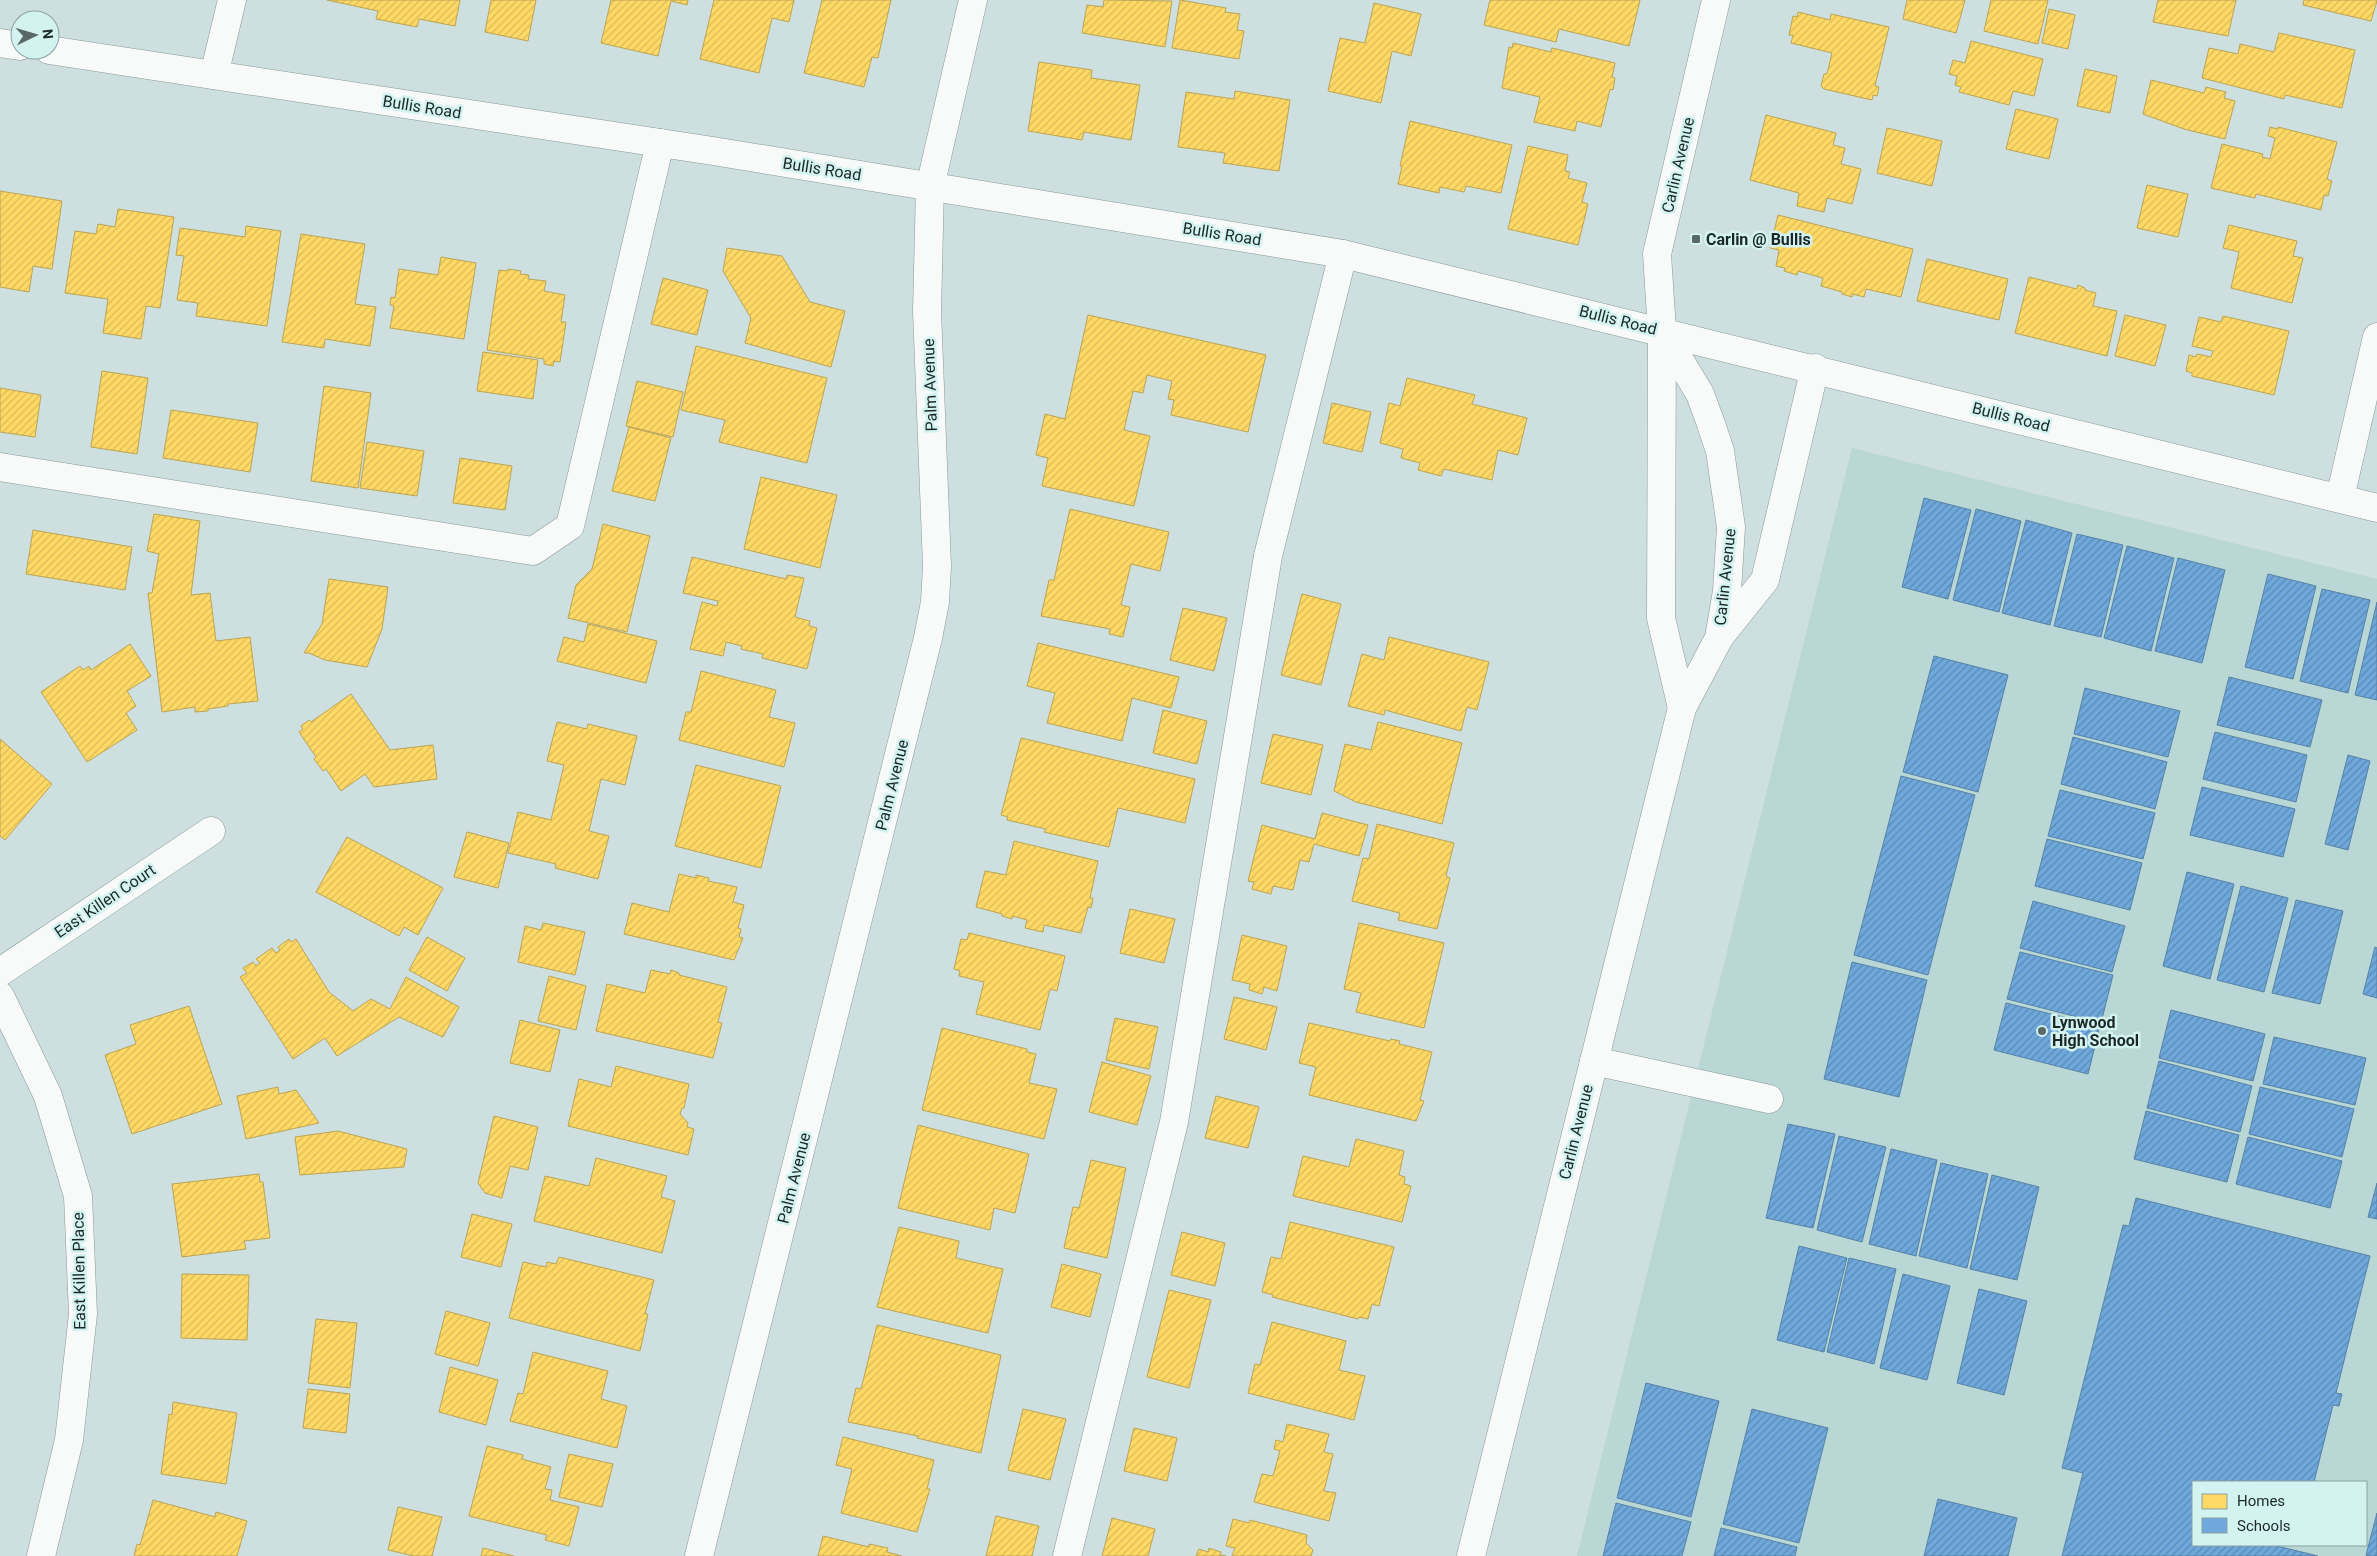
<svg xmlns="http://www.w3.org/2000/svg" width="2377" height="1556" font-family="Roboto,sans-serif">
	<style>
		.built { fill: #b8d7d5; fill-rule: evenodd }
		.homes { fill: url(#homes-hatch); stroke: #bba453 }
		.schools { fill: url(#schools-hatch); stroke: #5682a6 }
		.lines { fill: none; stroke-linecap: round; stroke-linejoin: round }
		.minor-casing { stroke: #899896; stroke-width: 29 }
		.minor { stroke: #f8fafa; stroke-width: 28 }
		.poi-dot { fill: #5a6868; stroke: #d3f3f1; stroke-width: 2 }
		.labels { text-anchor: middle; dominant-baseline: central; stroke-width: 5; stroke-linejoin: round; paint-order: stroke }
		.street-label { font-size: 16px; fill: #1c2828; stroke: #d3f3f1 }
		.poi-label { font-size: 16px; font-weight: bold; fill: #1c2828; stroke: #d3f3f1; text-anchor: start }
	</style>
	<defs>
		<pattern id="homes-hatch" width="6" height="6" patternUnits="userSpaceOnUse" patternTransform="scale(1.25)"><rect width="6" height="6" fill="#ffd966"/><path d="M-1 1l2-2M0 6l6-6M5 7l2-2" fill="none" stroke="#daba58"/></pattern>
		<pattern id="schools-hatch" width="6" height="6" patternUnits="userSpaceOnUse" patternTransform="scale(1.25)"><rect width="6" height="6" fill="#6fa8dc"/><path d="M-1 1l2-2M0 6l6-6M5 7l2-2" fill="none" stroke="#5a89b2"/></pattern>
	</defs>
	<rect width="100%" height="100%" fill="#cddfde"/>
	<path class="built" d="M1852,448L2377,579V1556H1577ZM2193,1482H2366V1545H2193Z"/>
	<g class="homes">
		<path d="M327,0H460L455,26L419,19L417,27L376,19L378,11Z"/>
		<path d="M491,0H536L528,41L485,32Z"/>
		<path d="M611,0H688L687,5L671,1L658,56L601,43Z"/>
		<path d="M714,0H794L789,22L772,18L759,73L700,59Z"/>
		<path d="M822,0H891L878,58L872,57L864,87L804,73Z"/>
		<path d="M1104,0L1172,1L1165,47L1082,33L1087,5L1103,7Z"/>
		<path d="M1180,0L1226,8L1225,12L1240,14L1237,30L1244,31L1239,59L1172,48Z"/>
		<path d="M1490,0H1640L1629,46L1559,29L1556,42L1484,25Z"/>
		<path d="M1907,0H1965L1956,33L1903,19Z"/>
		<path d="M1991,0H2048L2038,44L1984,31Z"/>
		<path d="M2158,0H2236L2228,36L2153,22Z"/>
		<path d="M2304,0H2377V1L2371,21L2303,5Z"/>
		<path d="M1374,3L1421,14L1411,56L1392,51L1381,103L1328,91L1340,38L1365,43Z"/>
		<path d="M2049,9L2075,15L2068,49L2042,43Z"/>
		<path d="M1798,12L1830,20L1831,14L1889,27L1875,86L1879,87L1877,96L1873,95L1872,100L1824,89L1821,86L1824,74H1827L1832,53L1791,43L1793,35H1789L1793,16L1797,17Z"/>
		<path d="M2279,33L2355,50L2342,108L2285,95L2284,99L2202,78L2209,48L2238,54L2240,44L2274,52Z"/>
		<path d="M1971,41L2043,59L2034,96L2013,91L2009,105L1959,92L1961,87L1955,85L1957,76L1949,74L1953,60L1965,63Z"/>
		<path d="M1513,43L1551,52L1552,48L1615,63L1612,77L1615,78L1613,90L1610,89L1601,127L1577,121L1575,131L1534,122L1540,97L1502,88L1509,47L1512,48Z"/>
		<path d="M1039,62L1092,70L1091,78L1140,85L1131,140L1084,132L1082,140L1028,131Z"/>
		<path d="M2085,69L2117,76L2110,113L2077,106Z"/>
		<path d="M2151,80L2204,93L2206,87L2226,92L2224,98L2235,101L2225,139L2184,129L2143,114Z"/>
		<path d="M1235,91L1290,100L1279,171L1223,163L1225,153L1178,147L1186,92L1234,99Z"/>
		<path d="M2016,109L2058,119L2049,159L2006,149Z"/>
		<path d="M1766,115L1836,133L1833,145L1845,148L1841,164L1861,169L1852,204L1827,198L1824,212L1797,206L1799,193L1750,180Z"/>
		<path d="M1410,121L1512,145L1501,193L1466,186L1464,192L1440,187L1439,193L1398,184L1402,166H1400Z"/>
		<path d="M2270,127L2277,129L2278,127L2337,142L2327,179L2332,181L2328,196L2324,195L2321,210L2256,194L2255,198L2211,188L2222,144L2263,154L2262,157L2270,159L2275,138L2268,136Z"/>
		<path d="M1887,128L1942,141L1932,186L1877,173Z"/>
		<path d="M1528,146L1568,155L1565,171L1570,172L1568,178L1587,183L1582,202L1588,204L1578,245L1508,229Z"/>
		<path d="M2147,185L2188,194L2178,237L2137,228Z"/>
		<path d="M0,191L62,201L52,269L33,266L29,292L0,287Z"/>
		<path d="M118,209L174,217L160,308L146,306L141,339L103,333L108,299L65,293L75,231L96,234L98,224L115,227Z"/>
		<path d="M1778,215L1913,249L1901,297L1866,289L1864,297L1853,294L1852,297L1842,294V292L1821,286L1823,278L1798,271L1797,275L1784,271L1785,268L1776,266L1779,250L1770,248Z"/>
		<path d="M2229,225L2297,241L2293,256L2303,258L2292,303L2231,288L2239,252L2223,248Z"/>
		<path d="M246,226L281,231L267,326L196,316L198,303L177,300L184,256L176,255L180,228L245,237Z"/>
		<path d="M301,234L365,244L355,304L376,307L370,346L325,339L324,348L282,342Z"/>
		<path d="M727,248L782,256L810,302L845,311L831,367L745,343L751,318L723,271Z"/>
		<path d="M441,257L476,263L464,339L390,328L394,306L390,305L391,297L395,298L399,269L438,275Z"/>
		<path d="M1927,259L2008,279L1999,320L1917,301Z"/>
		<path d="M508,269L521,271L520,274L529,275L528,279L546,281L544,291L565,295L561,322H566L560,362L554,361L553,366L544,364V359L487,350L499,270L507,271Z"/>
		<path d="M2029,277L2077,289L2078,285L2085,288V290L2096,293L2093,306L2117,311L2107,356L2015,333Z"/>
		<path d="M663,278L708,290L697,335L651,324Z"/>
		<path d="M1088,315L1266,355L1248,432L1171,415L1174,400L1168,399L1172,381L1147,375L1143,393L1133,391L1124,430L1150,436L1134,506L1042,486L1048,458L1036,455L1045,414L1065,419Z"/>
		<path d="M2125,315L2166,325L2155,366L2115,356Z"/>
		<path d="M2223,316L2289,331L2274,395L2192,376V373L2186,371L2189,355L2196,357L2197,354L2211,357L2213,351L2192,346L2199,317L2221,322Z"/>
		<path d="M696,346L827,378L807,463L719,442L725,420L681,410Z"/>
		<path d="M483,352L538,360L533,399L477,391Z"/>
		<path d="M102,371L148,378L137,454L91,447Z"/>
		<path d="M1407,378L1475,395L1472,404L1527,418L1518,455L1498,450L1492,480L1444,469L1441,476L1418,470L1420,463L1401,458L1403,449L1380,443L1389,403L1400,406Z"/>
		<path d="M637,381L683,392L673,437L626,426Z"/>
		<path d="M324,386L371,393L358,488L311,481Z"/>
		<path d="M0,388L41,395L35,437L0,432Z"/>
		<path d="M1332,403L1371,412L1362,452L1323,443Z"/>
		<path d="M171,410L258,423L250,472L163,458Z"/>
		<path d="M629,427L671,438L655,501L612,491Z"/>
		<path d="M367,442L424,451L417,496L360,488Z"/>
		<path d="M460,458L512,466L505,510L453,503Z"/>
		<path d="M761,477L837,495L820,568L744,549Z"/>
		<path d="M1070,509L1169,532L1160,571L1131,564L1121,605L1130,607L1123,637L1109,634L1110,629L1041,616L1049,580H1054Z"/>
		<path d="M154,514L200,521L191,595L210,593L216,641L250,637L258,701L228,704V706L208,709V711L195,712V707L162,712L148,593H152L159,554L147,551Z"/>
		<path d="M603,524L650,536L627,632L568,618L576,585L592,569Z"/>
		<path d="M33,530L132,547L125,590L26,574Z"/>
		<path d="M692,557L786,579L787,575L804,578L795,617L810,621L809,626L817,628L807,669L762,658L763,654L741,649L742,646L726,642L723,656L690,649L702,602L717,606L718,601L683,593Z"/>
		<path d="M329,579L388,587L382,629L367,667L325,660L309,653H304L322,624Z"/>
		<path d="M1302,594L1341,604L1321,685L1281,675Z"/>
		<path d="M1183,608L1227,618L1214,671L1170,660Z"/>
		<path d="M588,624L657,641L646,683L557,661L564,637L584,642Z"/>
		<path d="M1389,637L1489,662L1477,710L1467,707L1461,731L1385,710L1384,715L1348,706L1362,654L1384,660Z"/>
		<path d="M1038,643L1179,677L1171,708L1132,698L1122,741L1047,723L1055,693L1027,686Z"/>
		<path d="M130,644L151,676L127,691L136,706L126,713L137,730L87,762L41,692L80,666L83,670L89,666L91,670Z"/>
		<path d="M701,671L776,690L769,717L795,723L784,767L679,740L686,712H691Z"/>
		<path d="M351,694L390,750L433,745L437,779L374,787L365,774L341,791L326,769L323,771L314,759L316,757L299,732L303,729L301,726L309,720L311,722Z"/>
		<path d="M1163,710L1207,721L1197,764L1153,753Z"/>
		<path d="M557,722L587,729L588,724L637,736L625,785L601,779L589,831L609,836L598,879L555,868L556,864L508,853L518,812L551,820L564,765L547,761Z"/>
		<path d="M1378,722L1462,743L1442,824L1356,802L1334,791L1345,744L1371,750Z"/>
		<path d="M1273,734L1323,745L1311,795L1261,783Z"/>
		<path d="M1021,738L1195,779L1185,823L1118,808L1109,847L1044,832L1046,829L1007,820L1008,817L1001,815Z"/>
		<path d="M0,739L52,784L5,840L0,836Z"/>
		<path d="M696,765L781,786L761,868L675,846Z"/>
		<path d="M1322,813L1368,825L1359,856L1314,844L1309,862L1300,860L1293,890L1273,886L1271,894L1252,889L1254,882L1248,881L1262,825L1315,839Z"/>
		<path d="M1377,824L1454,843L1446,876L1450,878L1437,929L1398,920L1400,913L1352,901L1363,858L1369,859Z"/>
		<path d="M467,832L509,843L498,888L454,877Z"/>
		<path d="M347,837L443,888L418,935L404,927L399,936L316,892Z"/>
		<path d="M1014,841L1098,861L1090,898H1093L1091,908L1088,907L1081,933L1044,925L1043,932L1025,928L1027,920L1013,916L1012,919L1002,916V914L976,907L985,871L1006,875Z"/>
		<path d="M679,874L696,878V875L709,878L708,881L737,887L733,902L744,905L738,928L741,929L739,937L743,938L734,960L624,934L632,903L669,912Z"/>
		<path d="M1130,909L1175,919L1164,963L1120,953Z"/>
		<path d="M543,923L585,932L575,975L518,962L525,926L541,930Z"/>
		<path d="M1359,923L1444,943L1424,1028L1356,1012L1361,993L1344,989Z"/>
		<path d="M969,933L1065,956L1057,991L1050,989L1040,1030L976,1014L984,982L959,976L960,971L954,969L961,939L967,940Z"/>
		<path d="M1242,935L1287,946L1277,991L1264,987L1262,994L1249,990L1250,984L1232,980Z"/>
		<path d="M427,937L465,958L447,991L409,970Z"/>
		<path d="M289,939L291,942L296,939L329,992L353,1011L371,999L390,1009L406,977L459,1007L443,1037L399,1017L337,1056L325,1038L293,1059L240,977L247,973L243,968L253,962L256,966L260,963L256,959L272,948L276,953L280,950L278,947Z"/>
		<path d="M651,970L670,974L671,970L679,973V975L727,987L718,1022L722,1023L713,1058L596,1031L607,984L645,993Z"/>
		<path d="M549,976L586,986L576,1030L538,1021Z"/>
		<path d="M1234,997L1277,1007L1266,1050L1224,1039Z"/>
		<path d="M189,1006L222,1104L132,1134L105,1055L136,1044L130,1025Z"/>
		<path d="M1115,1018L1158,1027L1149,1069L1106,1060Z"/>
		<path d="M520,1020L560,1030L550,1072L510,1063Z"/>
		<path d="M1309,1023L1390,1041L1391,1039L1400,1041L1399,1044L1432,1052L1420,1100L1424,1101L1416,1121L1309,1095L1316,1067L1299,1063Z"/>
		<path d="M942,1028L1027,1049V1052L1036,1054L1029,1083L1057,1089L1044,1139L922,1110Z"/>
		<path d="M1102,1062L1151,1076L1137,1125L1089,1112Z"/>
		<path d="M616,1066L689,1084L684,1108H682L680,1114L688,1123L687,1127L694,1129L688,1155L568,1126L579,1079L611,1087Z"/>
		<path d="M278,1087L279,1094L296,1090L319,1123L246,1139L237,1096Z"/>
		<path d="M1216,1096L1259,1107L1248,1148L1205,1138Z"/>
		<path d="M494,1116L538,1127L528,1170L510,1166L502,1198L485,1193L478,1183Z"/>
		<path d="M918,1125L1029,1154L1015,1213L994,1208L990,1230L898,1208Z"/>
		<path d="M338,1131L407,1149L404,1167L300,1175L295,1137Z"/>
		<path d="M1356,1139L1404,1151L1399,1175L1405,1177L1404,1184L1411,1186L1402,1222L1293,1196L1303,1156L1349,1167Z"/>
		<path d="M596,1158L667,1176L661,1197L675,1201L662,1253L534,1221L545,1176L589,1186Z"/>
		<path d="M1091,1160L1126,1168L1107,1258L1064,1248L1073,1207L1079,1208Z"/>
		<path d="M259,1174L260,1182H263L270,1238L244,1241L246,1249L182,1257L172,1184Z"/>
		<path d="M472,1214L512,1224L501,1267L461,1257Z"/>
		<path d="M1290,1222L1394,1247L1379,1306L1372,1304L1368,1319L1359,1317L1358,1319L1272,1297L1273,1295L1262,1292L1271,1257L1281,1259Z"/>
		<path d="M899,1227L959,1241L956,1258L1003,1269L988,1333L877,1307Z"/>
		<path d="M1182,1232L1225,1243L1215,1286L1171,1275Z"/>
		<path d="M559,1257L654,1280L645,1314H648L640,1351L509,1318L523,1262L546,1267L547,1262L556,1264Z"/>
		<path d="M1062,1264L1101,1274L1090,1317L1051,1307Z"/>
		<path d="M182,1274L249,1275L247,1340L181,1338Z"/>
		<path d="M1169,1290L1211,1300L1189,1388L1147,1377Z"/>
		<path d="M446,1311L490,1323L478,1366L435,1354Z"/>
		<path d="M316,1319L357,1323L350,1388L308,1383Z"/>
		<path d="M1272,1322L1346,1341L1339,1370L1365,1376L1354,1420L1248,1393L1255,1364L1260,1365Z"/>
		<path d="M877,1325L1001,1355L981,1453L917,1438L918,1436L848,1422L856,1388L861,1389Z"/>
		<path d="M533,1352L608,1371L601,1399L627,1406L617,1448L510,1421L518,1393L523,1394Z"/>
		<path d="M450,1367L498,1380L486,1425L439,1412Z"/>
		<path d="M308,1389L350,1394L346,1433L303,1428Z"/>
		<path d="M173,1402L237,1413L226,1484L161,1474L169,1414L172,1415Z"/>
		<path d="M1023,1409L1066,1419L1050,1480L1008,1470Z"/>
		<path d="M1287,1424L1329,1434L1324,1452L1333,1454L1324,1491L1336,1493L1329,1521L1254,1502L1262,1474L1273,1476L1280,1451L1274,1449L1276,1440L1283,1442Z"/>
		<path d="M1134,1428L1177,1438L1167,1481L1124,1471Z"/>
		<path d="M843,1437L934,1460L927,1489H930L917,1532L841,1513L852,1469L836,1465Z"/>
		<path d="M487,1446L523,1455L522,1459L551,1467L545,1489L552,1490L550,1500L579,1507L569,1546L545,1540L547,1535L469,1516Z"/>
		<path d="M569,1454L613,1464L602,1507L559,1497Z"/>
		<path d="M153,1500L215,1517L216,1512L247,1521L237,1556H134L137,1544L140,1545Z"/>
		<path d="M398,1507L442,1517L432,1556H414L388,1550Z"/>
		<path d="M996,1516L1039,1526L1032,1556H986Z"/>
		<path d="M1112,1518L1155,1529L1148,1556H1102Z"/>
		<path d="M1233,1519L1249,1523L1250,1520L1307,1535L1306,1543L1313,1550L1311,1556H1232L1235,1548L1226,1546Z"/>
		<path d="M823,1536L869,1547V1544L888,1548L887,1552L902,1556H818Z"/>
		<path d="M483,1548L514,1556H481Z"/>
		<path d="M1209,1548L1221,1552L1220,1555L1226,1556H1196L1199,1549L1208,1552Z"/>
	</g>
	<g class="schools">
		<path d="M1924,498L1971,510L1948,599L1902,587Z"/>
		<path d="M1976,509L2021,521L1999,612L1953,600Z"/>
		<path d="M2026,520L2072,533L2050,625L2002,613Z"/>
		<path d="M2077,534L2123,545L2101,637L2054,626Z"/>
		<path d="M2127,546L2174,558L2151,651L2104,638Z"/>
		<path d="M2178,558L2225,570L2202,663L2155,651Z"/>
		<path d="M2268,574L2316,586L2293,679L2245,667Z"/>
		<path d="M2322,589L2370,600L2348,693L2300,681Z"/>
		<path d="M2377,602V700L2355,695Z"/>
		<path d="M1934,656L2008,675L1978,792L1903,772Z"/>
		<path d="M2229,677L2322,700L2310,747L2217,725Z"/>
		<path d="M2085,688L2180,711L2168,757L2074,734Z"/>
		<path d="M2215,732L2307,755L2296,802L2203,779Z"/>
		<path d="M2073,737L2167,762L2155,809L2061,784Z"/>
		<path d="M2348,755L2370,761L2348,850L2325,844Z"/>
		<path d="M1901,776L1975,795L1928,975L1854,955Z"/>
		<path d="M2202,787L2295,809L2283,857L2190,835Z"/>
		<path d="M2060,790L2155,813L2143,859L2048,836Z"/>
		<path d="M2047,839L2142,863L2130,910L2035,886Z"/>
		<path d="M2187,872L2234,884L2210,979L2163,966Z"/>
		<path d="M2241,886L2288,898L2264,992L2217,980Z"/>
		<path d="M2296,900L2343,911L2320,1004L2272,993Z"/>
		<path d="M2033,901L2125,926L2112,972L2020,948Z"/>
		<path d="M2375,947L2377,948V998L2363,994Z"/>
		<path d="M2020,952L2113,975L2101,1023L2007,999Z"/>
		<path d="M1852,962L1927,980L1899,1097L1824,1079Z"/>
		<path d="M2006,1003L2100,1026L2088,1074L1994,1050Z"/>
		<path d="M2171,1010L2265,1034L2253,1081L2159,1058Z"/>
		<path d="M2274,1037L2366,1058L2355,1105L2263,1084Z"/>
		<path d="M2159,1061L2252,1086L2240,1132L2147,1108Z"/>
		<path d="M2260,1087L2354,1109L2342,1157L2249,1134Z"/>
		<path d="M2146,1111L2239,1135L2227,1182L2134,1159Z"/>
		<path d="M1788,1124L1835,1134L1813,1228L1766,1218Z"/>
		<path d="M1839,1136L1886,1147L1862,1242L1817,1230Z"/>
		<path d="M2248,1137L2342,1161L2330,1208L2236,1184Z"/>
		<path d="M1891,1149L1937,1160L1916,1256L1869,1244Z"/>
		<path d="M1941,1163L1988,1174L1967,1268L1919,1256Z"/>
		<path d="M1992,1175L2039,1187L2017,1280L1970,1269Z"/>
		<path d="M2377,1183V1219L2368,1217Z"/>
		<path d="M2136,1198L2370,1256L2336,1393L2342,1394L2339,1406L2333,1405L2314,1482H2193V1545H2273L2318,1556H2062L2083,1473L2062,1468L2123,1225L2129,1226Z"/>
		<path d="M1799,1246L1847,1258L1824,1352L1777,1340Z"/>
		<path d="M1849,1258L1896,1269L1874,1364L1827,1352Z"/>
		<path d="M1903,1274L1950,1286L1927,1380L1880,1368Z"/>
		<path d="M1979,1289L2027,1301L2004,1395L1957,1383Z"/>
		<path d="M1646,1383L1719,1401L1691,1517L1617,1498Z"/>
		<path d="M1752,1409L1828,1428L1799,1543L1723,1524Z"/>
		<path d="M1938,1499L2017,1518L2008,1556H1924Z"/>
		<path d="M1616,1503L1691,1522L1682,1556H1603Z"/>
		<path d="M2377,1513V1556H2369L2366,1555Z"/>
		<path d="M1721,1528L1797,1547L1795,1556H1714Z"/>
	</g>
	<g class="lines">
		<defs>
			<g id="minor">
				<path d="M0,43L20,46"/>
				<path d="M49,50L713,151L1343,254L2377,508"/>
				<path d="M214,75L232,0"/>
				<path d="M0,467L533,551L570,526L660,143"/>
				<path d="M2340,498L2377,337"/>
				<path d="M1721,635L1765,580L1815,368"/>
				<path d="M1682,708L1661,618L1662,331L1657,254L1716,0"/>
				<path d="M0,972L211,831"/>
				<path d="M0,996L48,1096L78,1196L83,1314L69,1440L41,1556"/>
				<path d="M1594,1061L1769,1099"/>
				<path d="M699,1556L928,638L935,602L937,566L927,311L930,187L973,0"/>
				<path d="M1067,1556L1174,1122L1268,556L1343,254"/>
				<path d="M1471,1556L1682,708L1719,638L1727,591L1731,527L1720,451L1711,424L1700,394L1662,331"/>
			</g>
		</defs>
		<use href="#minor" class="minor-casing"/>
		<use href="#minor" class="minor"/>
	</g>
	<g class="poi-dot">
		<rect x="1691" y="234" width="10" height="10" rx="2.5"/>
		<circle cx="2042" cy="1031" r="5"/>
	</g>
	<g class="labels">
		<g class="street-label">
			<text transform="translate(422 107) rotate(9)">Bullis Road</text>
			<text transform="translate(1678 165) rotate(-77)">Carlin Avenue</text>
			<text transform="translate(822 169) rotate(9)">Bullis Road</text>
			<text transform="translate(1222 234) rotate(9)">Bullis Road</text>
			<text transform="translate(1618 320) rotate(14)">Bullis Road</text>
			<text transform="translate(930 385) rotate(-92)">Palm Avenue</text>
			<text transform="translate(2011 417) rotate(14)">Bullis Road</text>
			<text transform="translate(1725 577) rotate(-84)">Carlin Avenue</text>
			<text transform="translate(892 785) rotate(-76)">Palm Avenue</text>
			<text transform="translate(105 901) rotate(-34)">East Killen Court</text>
			<text transform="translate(1576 1132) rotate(-76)">Carlin Avenue</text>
			<text transform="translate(794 1178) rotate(-76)">Palm Avenue</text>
			<text transform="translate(79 1271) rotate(-91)">East Killen Place</text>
		</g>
		<g class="poi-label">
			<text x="1706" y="239">Carlin @ Bullis</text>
			<text x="2052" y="1022">Lynwood<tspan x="2052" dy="18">High School</tspan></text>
		</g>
	</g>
	<rect x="2192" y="1481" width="175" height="65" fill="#d3f3f1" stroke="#8aa2a1"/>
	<rect x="2202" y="1494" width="25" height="15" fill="#ffd966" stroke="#8aa2a1"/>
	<text x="2237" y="1506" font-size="15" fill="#1c2828">Homes</text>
	<rect x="2202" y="1518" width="25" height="15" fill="#6fa8dc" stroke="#8aa2a1"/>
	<text x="2237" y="1531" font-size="15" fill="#1c2828">Schools</text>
	<g transform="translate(35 35) rotate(85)"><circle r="24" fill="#d3f3f1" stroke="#8aa2a1"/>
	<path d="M0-4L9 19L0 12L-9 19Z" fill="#5a6868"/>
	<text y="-8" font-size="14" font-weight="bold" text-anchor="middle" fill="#1c2828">N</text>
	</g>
</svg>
